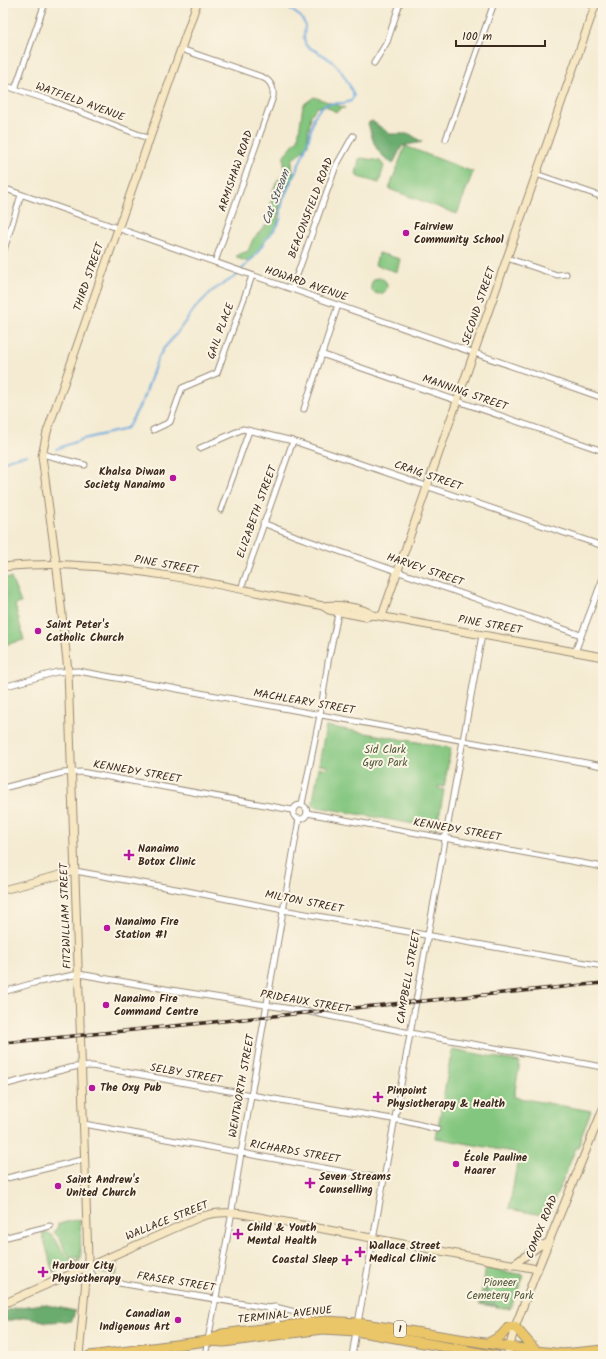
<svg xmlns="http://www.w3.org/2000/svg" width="606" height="1359" font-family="Kalam,sans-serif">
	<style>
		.green { fill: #83c67f; stroke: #5f784e }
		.forest { fill: #6aab6e; stroke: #526a46 }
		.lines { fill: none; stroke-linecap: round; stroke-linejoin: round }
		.stream { stroke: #6eaadf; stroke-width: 2 }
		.street-casing { stroke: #988a78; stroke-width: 7 }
		.secondary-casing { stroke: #988a78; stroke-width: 9 }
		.highway-casing { stroke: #988a78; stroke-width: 11 }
		.street { stroke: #fff; stroke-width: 5 }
		.secondary { stroke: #f7e8c3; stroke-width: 7 }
		.highway { stroke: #eac669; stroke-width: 9 }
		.rail-casing { stroke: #3b2a1e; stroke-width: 3.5 }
		.rail { stroke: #fcf5e5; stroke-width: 2; stroke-dasharray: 6; stroke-linecap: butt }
		.poi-dot { fill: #b5179e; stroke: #fcf5e5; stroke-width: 1.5 }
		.labels { text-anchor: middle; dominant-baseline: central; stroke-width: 4; stroke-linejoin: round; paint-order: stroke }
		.shield { fill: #fcf5e5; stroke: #75675a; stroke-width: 1 }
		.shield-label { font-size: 10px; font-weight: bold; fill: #3b2a1e }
		.street-label { font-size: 11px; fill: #3b2a1e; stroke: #fcf5e5 }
		.poi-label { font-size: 11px; font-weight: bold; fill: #3b2a1e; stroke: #fcf5e5; text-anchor: start }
		.park-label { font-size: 11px; fill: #51593b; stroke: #fcf5e5 }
		.water-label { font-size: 12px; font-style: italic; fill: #4d5762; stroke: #fcf5e5 }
	</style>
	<rect width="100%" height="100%" fill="#fcf5e5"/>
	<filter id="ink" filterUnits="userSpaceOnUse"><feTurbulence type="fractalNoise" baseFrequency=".025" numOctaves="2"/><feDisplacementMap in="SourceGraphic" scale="8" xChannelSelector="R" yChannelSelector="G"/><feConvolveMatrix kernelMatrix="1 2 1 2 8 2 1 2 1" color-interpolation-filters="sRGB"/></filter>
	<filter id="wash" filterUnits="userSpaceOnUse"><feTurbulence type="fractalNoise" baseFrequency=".012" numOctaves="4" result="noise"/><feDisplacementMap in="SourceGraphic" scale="16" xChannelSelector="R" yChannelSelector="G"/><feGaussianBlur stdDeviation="0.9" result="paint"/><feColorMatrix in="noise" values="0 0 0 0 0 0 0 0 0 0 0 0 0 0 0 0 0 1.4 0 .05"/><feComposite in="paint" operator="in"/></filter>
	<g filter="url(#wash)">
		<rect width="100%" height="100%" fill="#f4ebd2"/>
		<g class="green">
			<path d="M314,97L345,108H342L336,112L324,105L316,108L311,115L308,135V145L297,156L292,159V167L294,176L287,186L281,196L277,227L265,240L254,258L248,262L237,258V255L248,251L253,239L268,223L273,190L278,180L284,174V155L298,139L303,105Z"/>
			<path d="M405,146L473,172L457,214L389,189Z"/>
			<path d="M362,158L380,161L384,166L379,183L358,177L356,175L359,159Z"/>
			<path d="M379,253L400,259L397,272L375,265Z"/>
			<circle cx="379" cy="286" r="8"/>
			<path d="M3,578H11L21,603L15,605L24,640L3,645Z"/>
			<path d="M326,726L451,748L444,787L438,786V788L444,790L437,828L312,806L319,767L327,769L328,766L319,764Z"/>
			<path d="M452,1049L520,1062L514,1097L591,1111L581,1136L582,1137L578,1148H576L548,1216L509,1209L519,1153L436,1138Z"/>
			<path d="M80,1219L81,1258L71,1257L65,1252L62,1242L54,1232L57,1228L58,1224Z"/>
			<path d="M42,1232C59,1233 57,1249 68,1257C71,1259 76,1260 80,1261L53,1272Z"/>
			<path d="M118,1263L116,1275L98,1272Z"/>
			<path d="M486,1268L524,1275L510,1309L479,1304Z"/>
		</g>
		<g class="forest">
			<path d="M372,121L390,134H410L422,142L402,146L393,164C374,151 374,144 368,123Z"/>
			<path d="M486,1285L488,1296L498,1307L482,1304Z"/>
			<path d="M42,1304L75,1311L72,1321L47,1322L27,1317L7,1321L3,1324V1312L15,1308Z"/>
		</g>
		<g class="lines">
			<g class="stream">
				<path d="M56,449L83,439L122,430L128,427L144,398L157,360L164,348L174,337L196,307L212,291L236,276L257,253L265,241L278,225L281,217V209L284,197L300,162L308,142L314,117L319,110L323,106L328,104L344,103L351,101L354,96C350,86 343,72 335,64C327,56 316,51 306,46L304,38L305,24L301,17L287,7L284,3"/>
				<path d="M3,462L10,459L27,455"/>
			</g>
		</g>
	</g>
	<g filter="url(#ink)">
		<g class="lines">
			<defs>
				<g id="street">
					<path d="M181,49L262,77C271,81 274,88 273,97L215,262"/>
					<path d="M374,63L387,42L400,3"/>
					<path d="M3,85L52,101L150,139"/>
					<path d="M15,89L45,3"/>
					<path d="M446,139L494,3"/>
					<path d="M536,174L603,197"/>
					<path d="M3,188L603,398"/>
					<path d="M3,253L21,195"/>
					<path d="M507,258L557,275L566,274"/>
					<path d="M292,289L336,166L353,136"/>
					<path d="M321,354L603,451"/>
					<path d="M304,409L338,305"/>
					<path d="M153,430L170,422L182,388L217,373L252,276"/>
					<path d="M200,448L243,429L293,441L603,546"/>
					<path d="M42,454L85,465"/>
					<path d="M221,510L249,431"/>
					<path d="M263,523L298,537L581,635"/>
					<path d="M600,545L603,534"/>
					<path d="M241,589L293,441"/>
					<path d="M575,652L603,578"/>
					<path d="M3,687L57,672L78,671L603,766"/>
					<path d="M3,788L62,773L81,772L292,810"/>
					<path d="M302,804L320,715L328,662L339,609"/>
					<circle cx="300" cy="812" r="7"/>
					<path d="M307,813L603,867"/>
					<path d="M75,871L187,891L283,910L603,966"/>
					<path d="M3,992L34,983L79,974L171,990L310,1012L410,1033L603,1067"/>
					<path d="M3,1085L74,1067L92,1066L251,1095L404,1121L437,1129"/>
					<path d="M84,1124L384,1179"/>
					<path d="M3,1179L77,1161L85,1160"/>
					<path d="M3,1238L50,1226"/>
					<path d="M88,1267L95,1279L268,1308L275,1307L299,1313L311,1322"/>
					<path d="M268,1308L277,1319L278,1327"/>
					<path d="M358,1323L482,635"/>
					<path d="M205,1356L230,1223L241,1153L299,819"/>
					<path d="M352,1356L356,1331"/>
				</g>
				<g id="secondary">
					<path d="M3,567C25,565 48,564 70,565C155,569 239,589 323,606C335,604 362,607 373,615L603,657"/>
					<path d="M323,606L329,610L366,617L373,615"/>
					<path d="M382,616L596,3"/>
					<path d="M3,890L75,871"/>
					<path d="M513,1265L539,1246L548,1243"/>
					<path d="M3,1304L200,1217C214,1212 228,1212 243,1214L537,1269"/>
					<path d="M79,1356L88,1258L68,671L58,577L42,456L47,432L197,3"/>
					<path d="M507,1356L515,1327L534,1278L603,1109"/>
				</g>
				<g id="highway">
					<path d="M208,1341L222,1334L325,1321L358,1323L536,1351L563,1354L603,1350"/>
					<path d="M488,1343L501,1336L508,1328L515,1327L536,1351"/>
					<path d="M89,1356L207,1341L224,1342L322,1329L356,1331L497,1356"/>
				</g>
			</defs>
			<use href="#street" class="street-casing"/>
			<use href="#secondary" class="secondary-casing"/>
			<use href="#highway" class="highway-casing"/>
			<use href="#street" class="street"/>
			<use href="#secondary" class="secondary"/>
			<use href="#highway" class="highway"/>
			<defs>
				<path id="rail" d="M3,1043L603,983"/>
			</defs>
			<use href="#rail" class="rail-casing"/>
			<use href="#rail" class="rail"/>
		</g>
	</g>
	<g class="poi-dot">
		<circle cx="406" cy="233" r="4"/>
		<circle cx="173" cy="478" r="4"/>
		<circle cx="38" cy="631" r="4"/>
		<path d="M127 849h4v4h4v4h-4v4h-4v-4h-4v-4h4z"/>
		<circle cx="107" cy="928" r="4"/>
		<circle cx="106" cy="1005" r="4"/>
		<circle cx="92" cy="1088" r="4"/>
		<path d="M376 1091h4v4h4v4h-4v4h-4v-4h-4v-4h4z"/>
		<circle cx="456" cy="1164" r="4"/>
		<path d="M308 1177h4v4h4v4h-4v4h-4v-4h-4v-4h4z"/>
		<circle cx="58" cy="1186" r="4"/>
		<path d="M236 1228h4v4h4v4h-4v4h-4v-4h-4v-4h4z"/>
		<path d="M358 1246h4v4h4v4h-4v4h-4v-4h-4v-4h4z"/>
		<path d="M345 1254h4v4h4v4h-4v4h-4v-4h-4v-4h4z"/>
		<path d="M41 1266h4v4h4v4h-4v4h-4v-4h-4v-4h4z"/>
		<circle cx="178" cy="1320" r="4"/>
	</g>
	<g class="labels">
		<rect class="shield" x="394" y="1321" width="12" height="16" rx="3"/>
		<g class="shield-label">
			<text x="400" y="1329">1</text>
		</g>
		<g class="street-label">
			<text transform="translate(80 102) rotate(20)">WATFIELD AVENUE</text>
			<text transform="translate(236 171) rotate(-71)">ARMISHAW ROAD</text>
			<text transform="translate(311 208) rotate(-69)">BEACONSFIELD ROAD</text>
			<text transform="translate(89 277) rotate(-71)">THIRD STREET</text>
			<text transform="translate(306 284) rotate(19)">HOWARD AVENUE</text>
			<text transform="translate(479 306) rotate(-71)">SECOND STREET</text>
			<text transform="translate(221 331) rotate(-70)">GAIL PLACE</text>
			<text transform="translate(465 393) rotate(19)">MANNING STREET</text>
			<text transform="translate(428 476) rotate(19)">CRAIG STREET</text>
			<text transform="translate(257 512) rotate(-70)">ELIZABETH STREET</text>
			<text transform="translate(166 565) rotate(10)">PINE STREET</text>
			<text transform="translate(425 570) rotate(19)">HARVEY STREET</text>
			<text transform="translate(490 625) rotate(10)">PINE STREET</text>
			<text transform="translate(304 702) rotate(10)">MACHLEARY STREET</text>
			<text transform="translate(137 772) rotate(10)">KENNEDY STREET</text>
			<text transform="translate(457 830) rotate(10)">KENNEDY STREET</text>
			<text transform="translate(304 902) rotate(11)">MILTON STREET</text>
			<text transform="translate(66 916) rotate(-92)">FITZWILLIAM STREET</text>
			<text transform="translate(409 977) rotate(-80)">CAMPBELL STREET</text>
			<text transform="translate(305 1002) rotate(10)">PRIDEAUX STREET</text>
			<text transform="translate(186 1074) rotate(10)">SELBY STREET</text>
			<text transform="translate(242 1086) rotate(-80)">WENTWORTH STREET</text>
			<text transform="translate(295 1152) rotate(10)">RICHARDS STREET</text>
			<text transform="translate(167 1221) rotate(-22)">WALLACE STREET</text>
			<text transform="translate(542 1227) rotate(-68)">COMOX ROAD</text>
			<text transform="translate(176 1282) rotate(9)">FRASER STREET</text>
			<text transform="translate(285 1315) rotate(-6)">TERMINAL AVENUE</text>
		</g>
		<g class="poi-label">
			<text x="414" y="227">Fairview<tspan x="414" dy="13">Community School</tspan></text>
			<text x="165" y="472" text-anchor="end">Khalsa Diwan<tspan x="165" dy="13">Society Nanaimo</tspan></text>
			<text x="46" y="625">Saint Peter's<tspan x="46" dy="13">Catholic Church</tspan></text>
			<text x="138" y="849">Nanaimo<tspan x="138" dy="13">Botox Clinic</tspan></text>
			<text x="115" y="922">Nanaimo Fire<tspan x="115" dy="13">Station #1</tspan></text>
			<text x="114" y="999">Nanaimo Fire<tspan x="114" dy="13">Command Centre</tspan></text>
			<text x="100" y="1088">The Oxy Pub</text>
			<text x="387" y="1091">Pinpoint<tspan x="387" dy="13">Physiotherapy &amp; Health</tspan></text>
			<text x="464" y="1158">École Pauline<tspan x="464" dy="13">Haarer</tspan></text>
			<text x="319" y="1177">Seven Streams<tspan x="319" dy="13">Counselling</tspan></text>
			<text x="66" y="1180">Saint Andrew's<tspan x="66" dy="13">United Church</tspan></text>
			<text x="247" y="1228">Child &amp; Youth<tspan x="247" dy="13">Mental Health</tspan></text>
			<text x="369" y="1246">Wallace Street<tspan x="369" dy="13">Medical Clinic</tspan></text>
			<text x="338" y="1260" text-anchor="end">Coastal Sleep</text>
			<text x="52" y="1266">Harbour City<tspan x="52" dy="13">Physiotherapy</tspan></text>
			<text x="170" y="1314" text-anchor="end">Canadian<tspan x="170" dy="13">Indigenous Art</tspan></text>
		</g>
		<g class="park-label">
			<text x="385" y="750">Sid Clark<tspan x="385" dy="13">Gyro Park</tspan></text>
			<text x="500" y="1283">Pioneer<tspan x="500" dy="13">Cemetery Park</tspan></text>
		</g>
		<g class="water-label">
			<text transform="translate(276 197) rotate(-69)">Cat Stream</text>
		</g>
	</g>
	<rect width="606" height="1359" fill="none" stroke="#fcf5e5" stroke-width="16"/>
	<path d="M456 40v6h89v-6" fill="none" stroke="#3b2a1e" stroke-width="2"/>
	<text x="462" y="40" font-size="12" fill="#3b2a1e" stroke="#fcf5e5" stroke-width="3" paint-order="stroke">100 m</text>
</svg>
